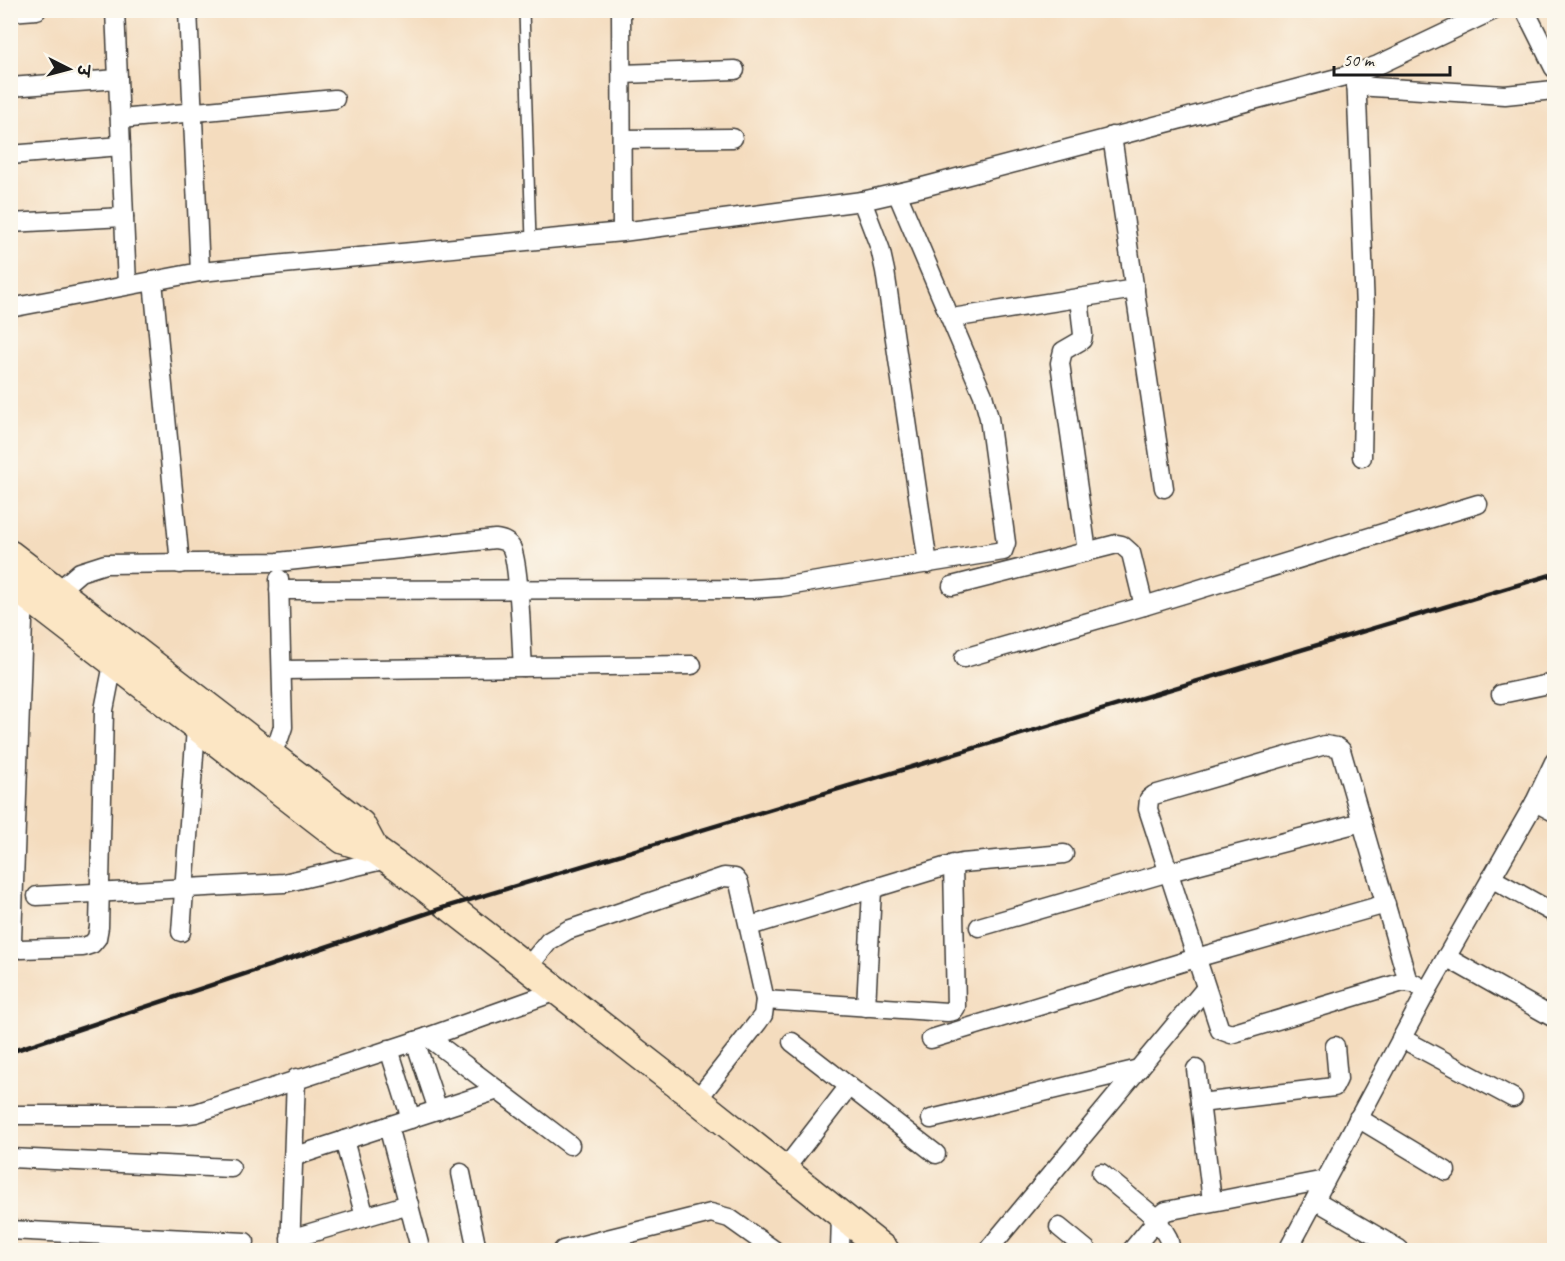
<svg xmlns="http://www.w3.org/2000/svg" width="1565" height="1261" font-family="Caveat,'Playpen Sans Deva',sans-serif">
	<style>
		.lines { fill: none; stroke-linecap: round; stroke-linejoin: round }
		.lane-casing { stroke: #3c3934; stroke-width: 12 }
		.street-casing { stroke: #3c3934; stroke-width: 21 }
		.secondary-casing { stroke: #3c3934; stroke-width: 30 }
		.lane { stroke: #fff; stroke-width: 9 }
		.street { stroke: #fff; stroke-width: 18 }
		.secondary { stroke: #fce6c4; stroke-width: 27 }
		.rail { stroke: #1c1c1c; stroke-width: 4.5 }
	</style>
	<rect width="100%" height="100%" fill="#fbf7ec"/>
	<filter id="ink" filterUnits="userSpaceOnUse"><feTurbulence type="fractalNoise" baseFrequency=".0167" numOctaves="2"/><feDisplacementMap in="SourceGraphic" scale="12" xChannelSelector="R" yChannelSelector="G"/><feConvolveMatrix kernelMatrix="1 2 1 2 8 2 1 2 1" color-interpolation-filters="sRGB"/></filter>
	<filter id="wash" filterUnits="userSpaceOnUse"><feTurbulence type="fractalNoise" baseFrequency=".008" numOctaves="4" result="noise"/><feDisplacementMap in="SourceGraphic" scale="24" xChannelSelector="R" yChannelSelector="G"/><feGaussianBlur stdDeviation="1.35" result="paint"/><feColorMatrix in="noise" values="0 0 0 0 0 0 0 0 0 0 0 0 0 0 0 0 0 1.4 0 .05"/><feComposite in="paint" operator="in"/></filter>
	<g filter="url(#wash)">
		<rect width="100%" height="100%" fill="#f4dcbe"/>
	</g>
	<g filter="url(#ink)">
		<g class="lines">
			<defs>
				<path id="lane" d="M524,10L531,241"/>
				<g id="street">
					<path d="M115,10L127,285"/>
					<path d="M188,10L200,272"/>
					<path d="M621,10L622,232"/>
					<path d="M1525,10L1554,68"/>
					<path d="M10,12L37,10"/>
					<path d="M1356,73L1365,310L1362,457"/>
					<path d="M622,74L735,70"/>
					<path d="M1356,86L1505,95L1554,90"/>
					<path d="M10,87L118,79"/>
					<path d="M120,119L335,99"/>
					<path d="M1112,136L1164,488"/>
					<path d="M622,139L733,138"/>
					<path d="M10,155L121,146"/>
					<path d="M862,201L880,248L885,271L928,564"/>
					<path d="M10,223L124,217"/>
					<path d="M153,281L180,564"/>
					<path d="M1079,298L1083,335L1082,340L1063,351L1060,363L1087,552"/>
					<path d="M10,308L200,272L622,232L862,201L923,187L1356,73L1378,65L1494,10"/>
					<path d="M952,318L1135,289"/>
					<path d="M952,586L1117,544L1122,545L1131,553L1144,606"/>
					<path d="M279,590L751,589L781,587L1003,551L1006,543L989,418L983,395L897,193"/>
					<path d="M58,591L80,572L105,564L278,562L495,539C502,540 507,541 511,547C520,563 521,645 523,667"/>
					<path d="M24,592L12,940L15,947L21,949L83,947L92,944L97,938L99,927L104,710L113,664"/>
					<path d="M964,658L1144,606L1478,504"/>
					<path d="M283,670L692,665"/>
					<path d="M1501,694L1554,683"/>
					<path d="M269,755L279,739L283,727L279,579"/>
					<path d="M1535,802L1554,812"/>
					<path d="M1491,878L1554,913"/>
					<path d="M37,896L284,883L387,859"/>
					<path d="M750,926L944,867L962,863L1064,854"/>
					<path d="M979,927L1169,872L1362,822"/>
					<path d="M181,932L196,728"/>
					<path d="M1446,957L1554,1018"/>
					<path d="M528,967L549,941L568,930L724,877L735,878L739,883L765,1000L763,1015L758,1022L697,1100"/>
					<path d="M1408,982L1341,750L1337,747L1325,745L1154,795L1149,799L1148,809L1220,1030L1231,1034L1403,982L1413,983L1427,991"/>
					<path d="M765,1000L947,1012L953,1011L956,1007L953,864"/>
					<path d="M866,1007L872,890"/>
					<path d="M428,1037L570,1145"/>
					<path d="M1401,1038L1513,1098"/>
					<path d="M931,1039L1196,958L1386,904"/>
					<path d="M415,1041L438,1110"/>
					<path d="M792,1042L936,1154"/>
					<path d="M389,1049L411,1119"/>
					<path d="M1196,1069L1212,1201"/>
					<path d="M1200,1103L1334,1087L1338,1079L1335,1046"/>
					<path d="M10,1115H180L196,1113L428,1037L557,991"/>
					<path d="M1358,1118L1446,1171"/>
					<path d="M931,1119L1139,1069"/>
					<path d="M388,1126L419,1244"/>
					<path d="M344,1140L365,1217"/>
					<path d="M293,1157L498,1090"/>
					<path d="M10,1158L231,1168"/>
					<path d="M784,1170L849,1086"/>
					<path d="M461,1173L477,1250"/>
					<path d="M1101,1173L1157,1219L1168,1238L1171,1250"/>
					<path d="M1315,1200L1399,1249"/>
					<path d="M1059,1227L1087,1250"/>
					<path d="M10,1230L245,1242"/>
					<path d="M290,1239L409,1204"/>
					<path d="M290,1250L296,1078"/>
					<path d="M563,1250L711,1213L729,1218L774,1250"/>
					<path d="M840,1250L841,1216"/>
					<path d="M988,1250L1205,989"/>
					<path d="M1132,1250L1160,1216L1166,1211L1325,1180"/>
					<path d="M1288,1250L1427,991L1535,802L1554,762"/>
				</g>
				<g id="secondary">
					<path d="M10,554L361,824L375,850"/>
					<path d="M10,583L343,840L375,850L400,868L697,1100L885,1250"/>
				</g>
			</defs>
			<use href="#lane" class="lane-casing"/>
			<use href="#street" class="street-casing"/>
			<use href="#secondary" class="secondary-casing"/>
			<use href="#lane" class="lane"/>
			<use href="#street" class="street"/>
			<use href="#secondary" class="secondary"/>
			<path class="rail" d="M10,1052L449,906L1554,574"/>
		</g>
	</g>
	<rect width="1565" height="1261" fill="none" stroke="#fbf7ec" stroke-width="36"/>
	<g transform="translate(69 69) rotate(96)" stroke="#fbf7ec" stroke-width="4.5" paint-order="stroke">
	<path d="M0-4.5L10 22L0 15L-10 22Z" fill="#1c1c1c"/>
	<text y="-9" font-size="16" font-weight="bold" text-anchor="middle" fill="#1c1c1c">उ</text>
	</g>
	<path d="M1334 66v9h116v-9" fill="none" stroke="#1c1c1c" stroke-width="3"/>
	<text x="1343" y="66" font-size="18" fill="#1c1c1c" stroke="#fbf7ec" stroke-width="4.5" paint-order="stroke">50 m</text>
</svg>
